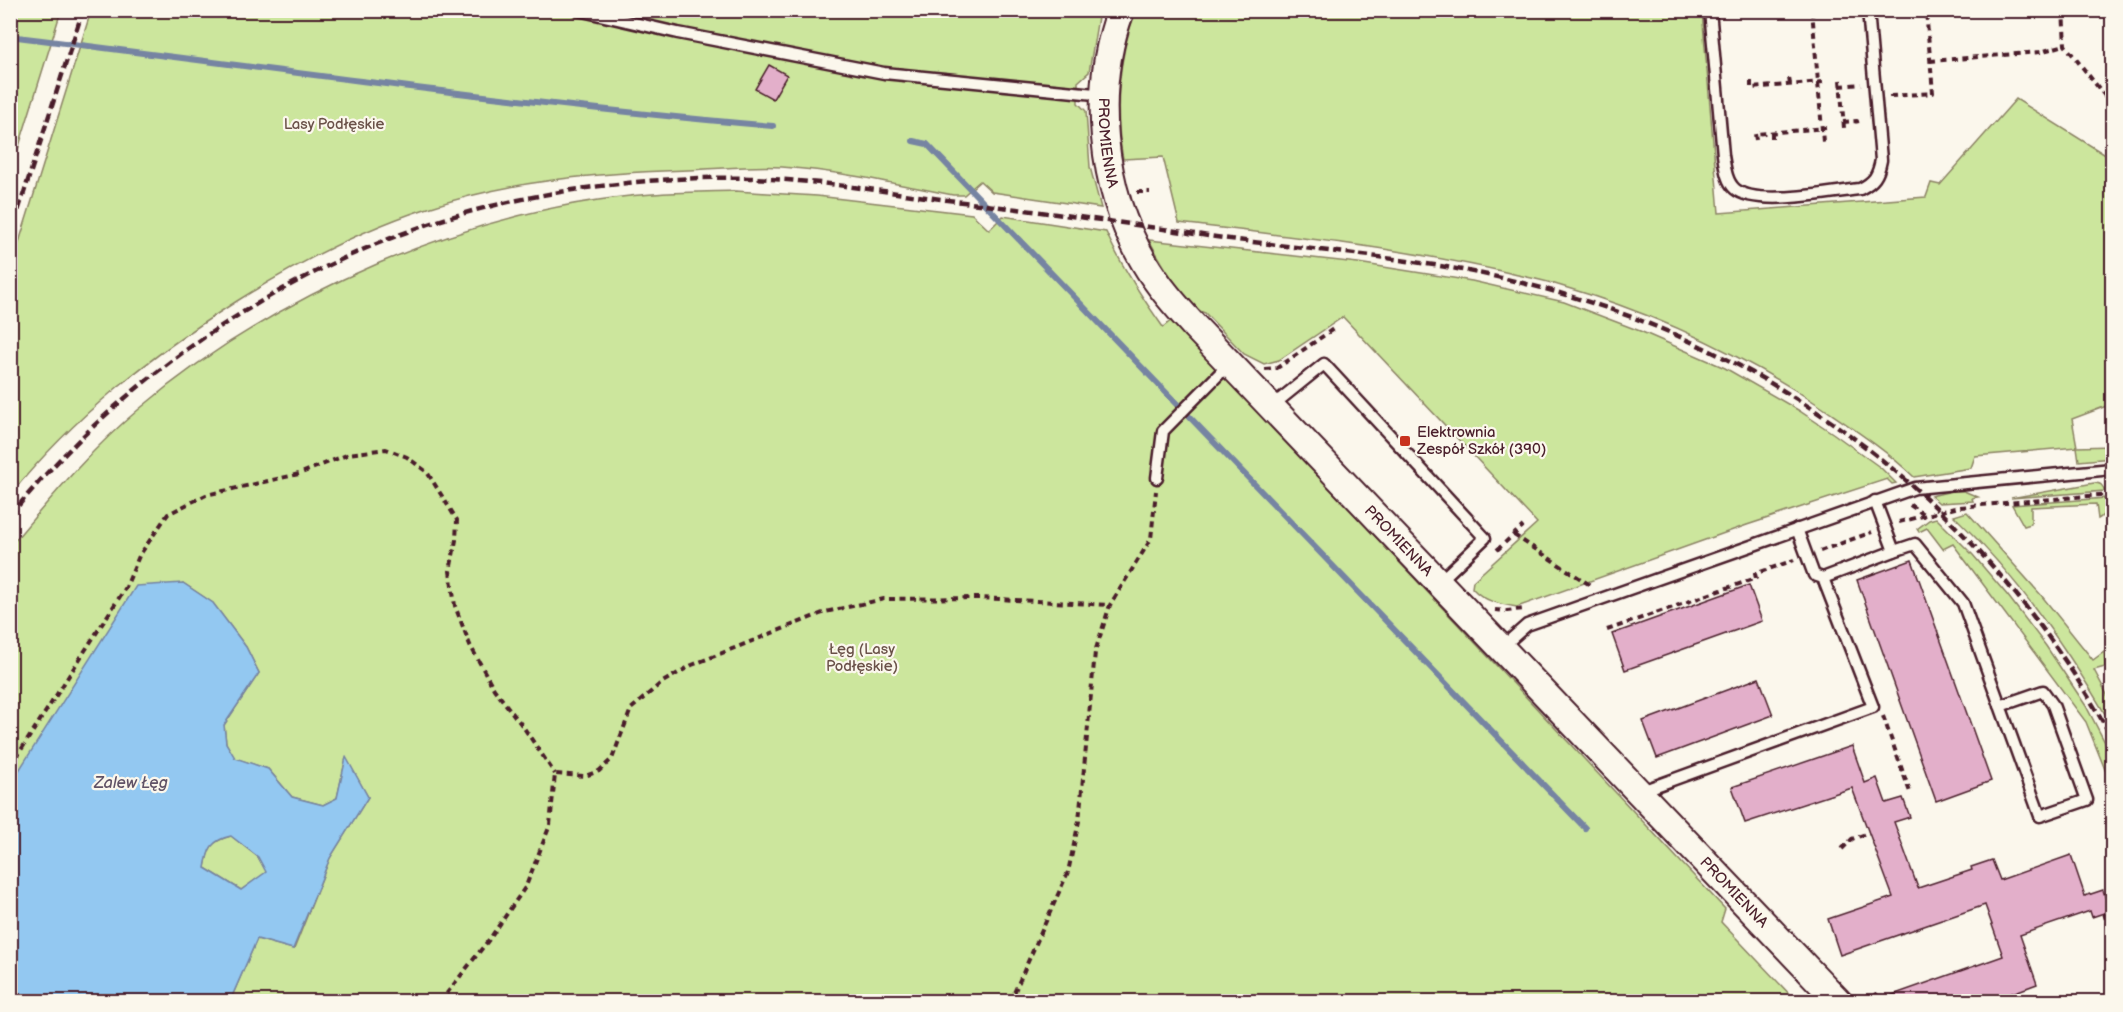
<svg xmlns="http://www.w3.org/2000/svg" width="2123" height="1012" font-family="'Balsamiq Sans',sans-serif">
	<style>
		.green { fill: #cce69d; stroke: #8b8264; stroke-width: 1.5 }
		.water { fill: #93c8f1; stroke: #7684a2; stroke-width: 1.5; fill-rule: evenodd }
		.lines { fill: none; stroke-linecap: round; stroke-linejoin: round }
		.stream { stroke: #7684a2; stroke-width: 6 }
		.building { fill: #e3afca; stroke: #4a1f2b; stroke-width: 1.5 }
		.service-casing { stroke: #4a1f2b; stroke-width: 15 }
		.tertiary-casing { stroke: #4a1f2b; stroke-width: 30 }
		.path { stroke: #4a1f2b; stroke-width: 4; stroke-dasharray: 6 4.5; stroke-linecap: butt }
		.service { stroke: #fbf7ec; stroke-width: 10 }
		.tertiary { stroke: #fbf7ec; stroke-width: 26 }
		.rail { stroke: #4a1f2b; stroke-width: 4.5; stroke-dasharray: 9 4.5; stroke-linecap: butt }
		.poi-dot { fill: #c8321e; stroke: #fbf7ec; stroke-width: 2 }
		.labels { text-anchor: middle; dominant-baseline: central; stroke-width: 4.5; stroke-linejoin: round; paint-order: stroke }
		.park-label { font-size: 15px; fill: #6a5148; stroke: #fbf7ec }
		.street-label { font-size: 15px; fill: #4a1f2b; stroke: #fbf7ec }
		.poi-label { font-size: 15px; fill: #4a1f2b; stroke: #fbf7ec; text-anchor: start }
		.water-label { font-size: 16px; font-style: italic; fill: #605266; stroke: #fbf7ec }
	</style>
	<rect width="100%" height="100%" fill="#fbf7ec"/>
	<filter id="ink" filterUnits="userSpaceOnUse"><feTurbulence type="fractalNoise" baseFrequency=".0167" numOctaves="2"/><feDisplacementMap in="SourceGraphic" scale="12" xChannelSelector="R" yChannelSelector="G"/><feConvolveMatrix kernelMatrix="1 2 1 2 8 2 1 2 1" color-interpolation-filters="sRGB"/></filter>
	<g filter="url(#ink)">
		<g class="green">
			<path d="M11,10L61,11L11,172L10,11Z"/>
			<path d="M91,11H1099L1089,72L1078,82V103L1086,111L1090,167L1101,208L992,192L980,181L964,195H953C897,184 840,171 782,167C752,165 719,169 688,170C598,173 511,180 425,209C358,231 296,264 237,301C152,355 74,416 11,494V268Z"/>
			<path d="M1136,11H1702L1719,213L1926,197L1931,183L1940,185L2016,99L2112,159V404L2072,419L2077,447L2112,446V458L2079,461L2077,447L1975,456L1971,468L1914,477C1886,450 1852,428 1820,406C1740,353 1651,312 1558,285C1540,279 1520,276 1501,271C1395,247 1287,236 1179,223L1163,157L1123,159C1114,111 1118,57 1136,11Z"/>
			<path d="M735,191L817,196L972,214L989,230L1003,216L1106,232C1121,266 1141,296 1163,327L1172,320L1725,909L1721,922L1796,1001L1601,1002L1598,999L1597,1002L230,1001L257,939L294,949L330,858L368,797L346,758L337,798L323,805L292,797L268,769L234,758L226,743L224,725L259,673L246,647L213,603L183,583L11,783V545C51,498 90,450 138,410C276,293 472,207 653,194C680,192 708,192 735,191Z"/>
			<path d="M1149,240L1358,263L1472,281L1564,302L1640,331L1725,368L1798,410L1834,434L1881,468L1896,483L1892,484L1887,479L1747,525L1517,607C1499,604 1485,602 1472,588L1473,581L1537,523L1343,317L1279,360L1264,364L1244,354L1205,313C1187,309 1159,258 1149,240Z"/>
			<path d="M2094,483C2101,483 2102,485 2105,491L2011,498Z"/>
			<path d="M1952,491H1964L1978,497L1972,498L1973,501L1939,503L1931,496Z"/>
			<path d="M2106,498C2106,508 2107,514 2098,519L2096,504L2031,507V524L2024,526L2012,505Z"/>
			<path d="M1967,512L2041,595L2093,660L2104,652L2105,667L2094,670L2112,704V726C2068,649 2018,577 1954,516Z"/>
			<path d="M1936,518L1973,555L2008,596L2046,646L2086,706L2112,756V787L2086,722L1953,544L1943,549L1927,528L1919,532L1917,529L1929,520Z"/>
			<path d="M231,836L258,857L267,872L241,890L205,868C208,848 211,841 231,836Z"/>
		</g>
		<path class="water" d="M183,583L213,603L246,647L259,673L224,725L226,743L235,758L268,769L292,797L323,805L337,798L346,757L368,797L330,858L293,949L257,939L230,1001H11V783L136,586ZM231,836L258,857L266,872L241,890L205,868C208,849 211,840 231,836Z"/>
		<g class="lines">
			<g class="stream">
				<path d="M10,36C264,68 518,104 773,126"/>
				<path d="M913,141L927,144L1585,828"/>
			</g>
		</g>
		<g class="building">
			<path d="M769,65L787,75L773,99L755,89Z"/>
			<path d="M1912,560L1991,781L1936,801L1857,580Z"/>
			<path d="M1749,585L1762,621L1625,670L1612,634Z"/>
			<path d="M1759,678L1773,715L1657,758L1643,721Z"/>
			<path d="M1852,746L1865,783L1877,778L1886,803L1903,798L1910,817L1894,822L1918,888L1972,870L1971,867L1992,860L2000,880L2071,855L2085,896L2103,890L2110,911L2092,917L2090,911L2020,935L2037,984L1988,1002H1881V999L2003,956L1985,905L1840,955L1828,919L1893,897L1852,788L1745,823L1732,787Z"/>
		</g>
		<g class="lines">
			<defs>
				<g id="service">
					<path d="M578,10L678,33L884,73L1105,95"/>
					<path d="M1710,10L1723,155C1725,167 1726,181 1735,189C1756,207 1832,192 1860,189C1874,182 1878,176 1881,160L1868,10"/>
					<path d="M1272,406L1324,364L1485,538L1439,582"/>
					<path d="M1157,478L1163,431L1229,364"/>
					<path d="M1875,501L1894,551L1915,544L1963,603L2040,816L2087,800L2053,705L2043,691L2000,706"/>
					<path d="M1823,578L1894,551"/>
					<path d="M1501,648L1527,625L1915,488L2112,469"/>
					<path d="M1639,792L1873,707L1823,578L1814,575L1797,529"/>
				</g>
				<g id="tertiary">
					<path id="s1" d="M1121,10C1091,90 1101,189 1144,262C1158,286 1176,306 1195,327L1839,1002"/>
				</g>
			</defs>
			<use href="#service" class="service-casing"/>
			<use href="#tertiary" class="tertiary-casing"/>
			<g class="path">
				<path d="M1812,10L1823,142"/>
				<path d="M2063,10L2065,45L2112,105"/>
				<path d="M1930,61L2040,52L2065,45"/>
				<path d="M1789,78L1790,84"/>
				<path d="M1840,80L1844,128"/>
				<path d="M1751,81V88L1823,82"/>
				<path d="M1840,86L1861,84"/>
				<path d="M1891,95V96L1933,93L1926,10"/>
				<path d="M1843,122L1857,121L1858,127"/>
				<path d="M1772,132V139"/>
				<path d="M1756,140L1755,134L1826,128"/>
				<path d="M1137,192H1150"/>
				<path d="M1265,369L1277,368L1283,364L1336,327"/>
				<path d="M1910,505L1923,514"/>
				<path d="M1899,522L1959,507L2112,494"/>
				<path d="M1514,535L1590,585"/>
				<path d="M1497,550L1523,526"/>
				<path d="M1820,551L1872,532"/>
				<path d="M1495,610L1507,611L1523,609"/>
				<path d="M1607,630L1756,578L1755,574L1794,560"/>
				<path d="M1883,716L1911,795"/>
				<path d="M10,767L126,587L139,556L168,514L206,495L299,474L349,454L386,449L407,457L427,472L457,520L456,540L450,571L455,606L470,645L494,689L524,728L555,774"/>
				<path d="M1842,849L1852,839L1869,833"/>
				<path d="M2104,913L2112,939"/>
				<path d="M1875,993L1883,1002"/>
				<path d="M440,1002L491,937L526,886L550,825L555,774L585,776L599,771L612,759L631,709L661,683L692,665L825,612L884,599L979,598L1110,605"/>
				<path d="M1010,1002L1068,872L1079,821L1095,652L1110,605L1151,539L1156,491"/>
			</g>
			<use href="#service" class="service"/>
			<use href="#tertiary" class="tertiary"/>
			<g class="rail">
				<path d="M10,236L83,10"/>
				<path d="M10,516C118,382 267,280 429,224C524,192 648,175 749,178C821,180 891,193 963,202C1039,212 1114,221 1189,233C1296,250 1405,255 1510,280C1773,342 1983,502 2112,738"/>
			</g>
		</g>
	</g>
	<rect class="poi-dot" x="1399" y="435" width="12" height="12" rx="3"/>
	<g class="labels">
		<g class="park-label">
			<text x="334" y="124">Lasy Podłęskie</text>
			<text x="862" y="649">Łęg (Lasy<tspan x="862" dy="17">Podłęskie)</tspan></text>
		</g>
		<g class="street-label">
			<text stroke="none"><textPath href="#s1" startOffset="135">PROMIENNA</textPath></text>
			<text stroke="none"><textPath href="#s1" startOffset="639">PROMIENNA</textPath></text>
			<text stroke="none"><textPath href="#s1" startOffset="1125">PROMIENNA</textPath></text>
		</g>
		<g class="poi-label">
			<text x="1417" y="432">Elektrownia<tspan x="1417" dy="17">Zespół Szkół (390)</tspan></text>
		</g>
		<g class="water-label">
			<text x="131" y="783">Zalew Łęg</text>
		</g>
	</g>
	<rect width="2123" height="1012" fill="none" stroke="#fbf7ec" stroke-width="36"/>
	<rect x="18" y="18" width="2087" height="976" fill="none" stroke="#4a1f2b" stroke-width="2" filter="url(#ink)"/>
</svg>
